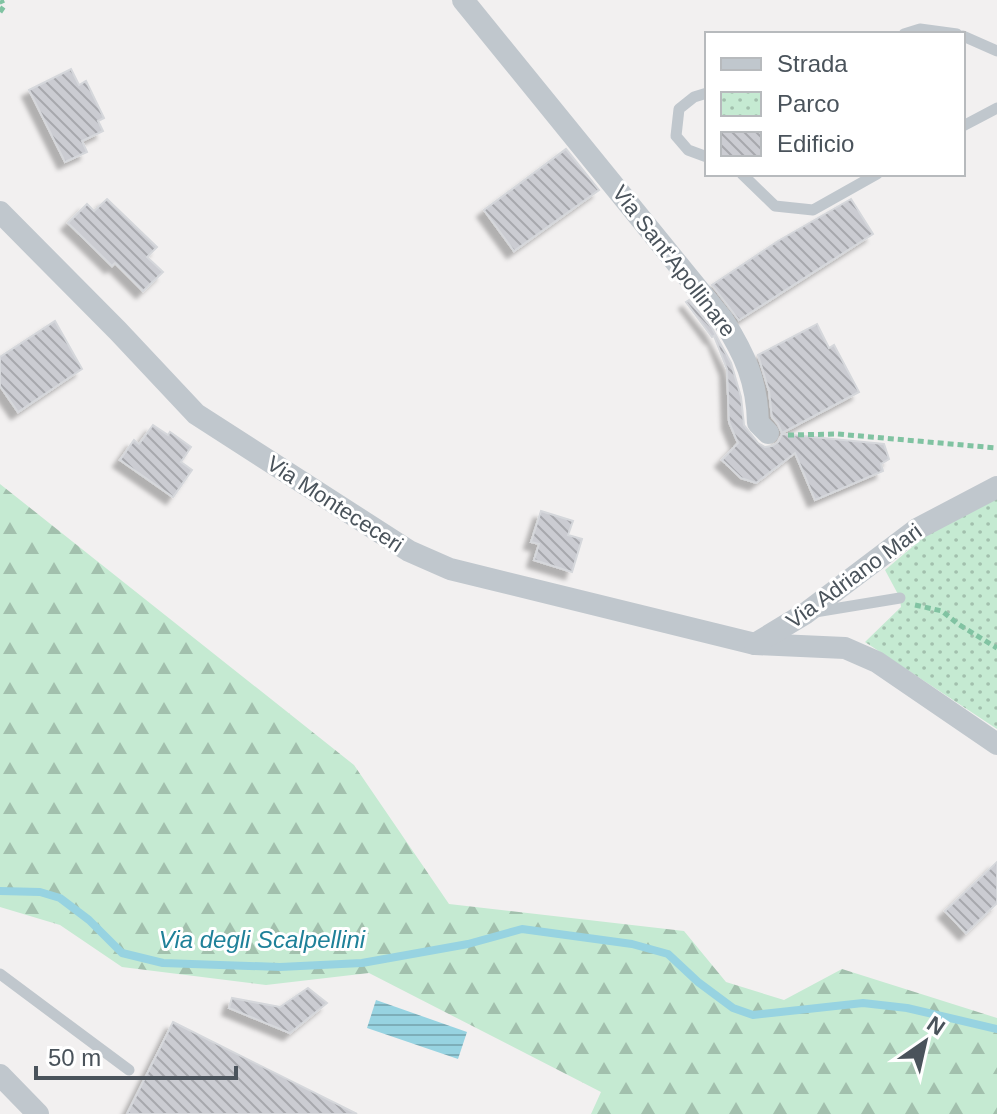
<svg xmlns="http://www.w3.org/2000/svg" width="997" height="1114" font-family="Helvetica,sans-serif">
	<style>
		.forest { fill: url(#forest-firs) }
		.park { fill: url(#park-dots) }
		.water { fill: url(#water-rules) }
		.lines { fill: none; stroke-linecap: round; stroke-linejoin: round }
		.stream { stroke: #97d3e1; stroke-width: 8 }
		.building { fill: url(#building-back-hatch); stroke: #d5d7db; stroke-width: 2; filter: url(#shadow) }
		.path { stroke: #81c3a2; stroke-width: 5; stroke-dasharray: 6 4; stroke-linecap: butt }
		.lane { stroke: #c0c7cd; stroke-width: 11 }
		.street { stroke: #c0c7cd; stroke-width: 22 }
		.labels { text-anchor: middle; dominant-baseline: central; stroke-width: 6; stroke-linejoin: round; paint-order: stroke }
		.street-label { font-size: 22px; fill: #4a535b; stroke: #fff }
		.water-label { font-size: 24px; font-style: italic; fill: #1f8199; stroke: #fff }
	</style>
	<defs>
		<pattern id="forest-firs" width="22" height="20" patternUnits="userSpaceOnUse" patternTransform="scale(2)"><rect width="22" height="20" fill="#c5ead2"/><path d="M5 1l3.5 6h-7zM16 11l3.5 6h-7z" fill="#a2c0ad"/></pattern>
		<pattern id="park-dots" width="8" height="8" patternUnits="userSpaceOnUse" patternTransform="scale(2)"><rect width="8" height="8" fill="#c5ead2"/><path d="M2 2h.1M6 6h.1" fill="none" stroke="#a2c0ad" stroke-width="1.8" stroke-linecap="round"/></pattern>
		<pattern id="water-rules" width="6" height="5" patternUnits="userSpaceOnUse" patternTransform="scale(2)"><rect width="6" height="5" fill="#97d3e1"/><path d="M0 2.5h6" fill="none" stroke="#7daeb9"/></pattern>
		<pattern id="building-back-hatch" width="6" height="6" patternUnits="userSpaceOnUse" patternTransform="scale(2)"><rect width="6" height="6" fill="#cbccd2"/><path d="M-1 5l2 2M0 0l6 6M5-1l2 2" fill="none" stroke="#a7a8ad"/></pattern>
		<filter id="shadow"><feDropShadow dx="-7" dy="7" stdDeviation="2" flood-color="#0004"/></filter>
	</defs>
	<rect width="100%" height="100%" fill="#f2f0f0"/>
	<path class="forest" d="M0,484L354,765L449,904L684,931L726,982L784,1000L842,969L997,1018V1114H591L601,1092L369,973L266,985L122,967L60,925L0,907Z"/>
	<path class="park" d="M997,497V729L865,642L901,607L900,598L885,570L924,537Z"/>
	<path class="water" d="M376,1000L467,1032L458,1059L367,1028Z"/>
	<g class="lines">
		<path class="stream" d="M0,891L40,892L60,898L89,920L122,953L163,963L280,967L362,963L468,944L522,929L632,944L668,954L698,982L733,1008L753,1015L863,1003L907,1008L997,1029"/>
	</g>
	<g class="building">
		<path d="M71,69L79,85L86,81L104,118L98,121L103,131L82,141L87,152L65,162L29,90Z"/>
		<path d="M566,149L599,190L514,251L484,210Z"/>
		<path d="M107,199L157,247L147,257L163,272L143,291L115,263L112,266L68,223L87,204L94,211Z"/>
		<path d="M851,199L873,234L739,320L712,285L778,241Z"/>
		<path d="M689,300L712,328L731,363L741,397L744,425L758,443L765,447L772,446L778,442L782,434L884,444L889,459L881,464L883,471L815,500L795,453L756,483L741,478L722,460L738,443L729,422L727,369L714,336L712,337L686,302Z"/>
		<path d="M55,321L82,369L18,412L0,386V357Z"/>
		<path d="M817,324L829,348L834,345L859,392L782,433L778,424L772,417L769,391L758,355Z"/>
		<path d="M153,425L168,435L170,432L191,447L181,462L192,470L173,497L120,460L134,440L139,444Z"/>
		<path d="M541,511L573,521L568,535L582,539L572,572L534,560L539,544L531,542Z"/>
		<path d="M997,862V903L966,933L945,911Z"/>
		<path d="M308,988L327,1003L290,1033L229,1008L232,998L280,1007Z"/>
		<path d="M173,1022L357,1114H127Z"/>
	</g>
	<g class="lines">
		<g class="path">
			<path d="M0,12L4,6L1,0"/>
			<path d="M788,435L837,434L997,448"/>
			<path d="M915,605L942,611L958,624L997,648"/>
		</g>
		<g class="lane">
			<path d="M904,34L920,29L957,34"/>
			<path d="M963,36L997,51"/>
			<path d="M707,93L694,97L679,109L676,136L688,150L707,157"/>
			<path d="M963,126L997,108"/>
			<path d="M742,174L775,206L813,210L877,174"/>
			<path d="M815,612L900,598"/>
			<path d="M0,974L129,1070"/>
		</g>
		<g class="street">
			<path d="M463,0L723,320C745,355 757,381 758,423L768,433"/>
			<path d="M0,212L118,331L196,414L409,551L450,569L755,644L845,648L877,662L997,744"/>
			<path d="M755,644L806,613L917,529L997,487"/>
			<path d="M0,1075L38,1114"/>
		</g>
	</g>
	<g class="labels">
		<g class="street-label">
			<text transform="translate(674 261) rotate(52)">Via Sant'Apollinare</text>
			<text transform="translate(335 504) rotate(33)">Via Montececeri</text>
			<text transform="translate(854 576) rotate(-36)">Via Adriano Mari</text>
		</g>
		<g class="water-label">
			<text x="262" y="939">Via degli Scalpellini</text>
		</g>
	</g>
	<rect x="705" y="32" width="260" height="144" fill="#ffffff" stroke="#b7babd" stroke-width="2"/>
	<rect x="721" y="58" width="40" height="12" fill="#c0c7cd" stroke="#b7babd" stroke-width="2"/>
	<text x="777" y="72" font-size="24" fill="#4a535b">Strada</text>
	<rect x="721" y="92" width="40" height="24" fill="url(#park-dots)" stroke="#b7babd" stroke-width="2"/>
	<text x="777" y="112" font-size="24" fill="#4a535b">Parco</text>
	<rect x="721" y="132" width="40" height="24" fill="url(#building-back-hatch)" stroke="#b7babd" stroke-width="2"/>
	<text x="777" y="152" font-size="24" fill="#4a535b">Edificio</text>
	<g transform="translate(925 1042) rotate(34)" stroke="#ffffff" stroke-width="6" paint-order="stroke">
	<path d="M0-6L14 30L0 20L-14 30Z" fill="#4a535b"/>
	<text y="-12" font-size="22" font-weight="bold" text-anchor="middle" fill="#4a535b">N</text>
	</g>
	<path d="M36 1066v12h200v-12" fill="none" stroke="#4a535b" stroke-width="4"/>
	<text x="48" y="1066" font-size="24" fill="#4a535b" stroke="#ffffff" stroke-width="6" paint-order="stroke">50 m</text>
</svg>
